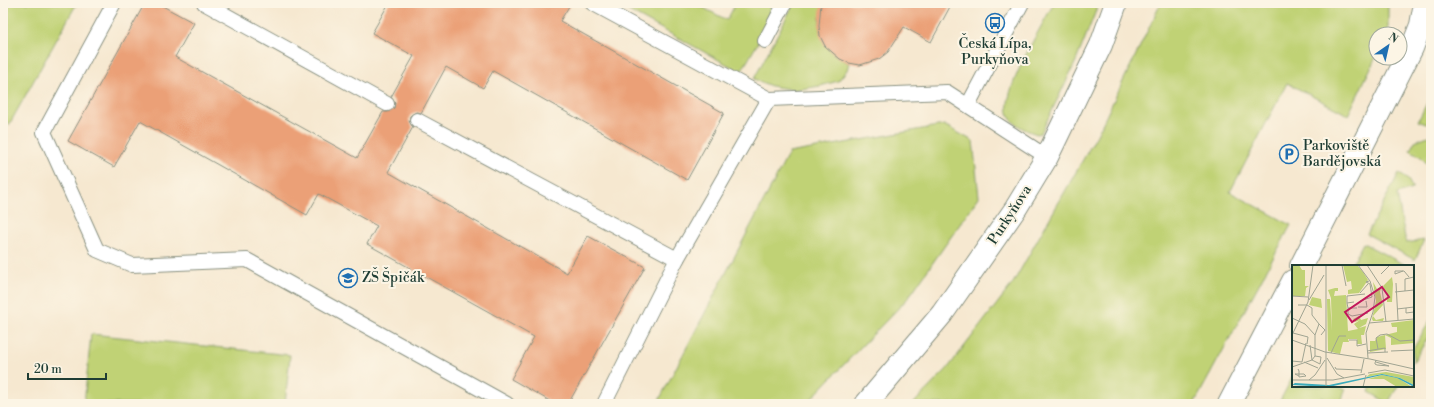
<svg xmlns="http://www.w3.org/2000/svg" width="1434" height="407" font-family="'Libre Bodoni',serif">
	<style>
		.green { fill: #c0d275; stroke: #708854 }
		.building { fill: #eba077 }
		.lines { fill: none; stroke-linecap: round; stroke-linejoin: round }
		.service-casing { stroke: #8a9282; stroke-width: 16 }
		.minor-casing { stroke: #8a9282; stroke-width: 24 }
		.service { stroke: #fff; stroke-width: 14 }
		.minor { stroke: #fff; stroke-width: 22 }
		.labels { text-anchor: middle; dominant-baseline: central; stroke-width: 4; stroke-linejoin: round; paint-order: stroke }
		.poi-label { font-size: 14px; fill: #1f3d34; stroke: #fcf5e5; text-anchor: start }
		.street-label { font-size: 14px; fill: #1f3d34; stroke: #fcf5e5 }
		.inset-road { fill: none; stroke: #a0a492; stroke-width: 1 }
		.view { fill: #c2185b; fill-opacity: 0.15; stroke: #c2185b; stroke-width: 2 }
		.inset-edge { fill: none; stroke: #1f3d34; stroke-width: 2 }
	</style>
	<rect width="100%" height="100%" fill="#fcf5e5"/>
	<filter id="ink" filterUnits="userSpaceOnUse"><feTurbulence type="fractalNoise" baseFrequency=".025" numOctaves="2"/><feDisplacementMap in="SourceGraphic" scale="8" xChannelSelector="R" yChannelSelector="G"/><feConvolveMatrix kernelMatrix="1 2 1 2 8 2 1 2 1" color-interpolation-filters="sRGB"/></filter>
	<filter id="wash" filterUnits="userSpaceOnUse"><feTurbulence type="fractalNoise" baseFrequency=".012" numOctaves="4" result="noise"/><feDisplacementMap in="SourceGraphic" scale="16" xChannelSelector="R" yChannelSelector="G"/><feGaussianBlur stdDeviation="0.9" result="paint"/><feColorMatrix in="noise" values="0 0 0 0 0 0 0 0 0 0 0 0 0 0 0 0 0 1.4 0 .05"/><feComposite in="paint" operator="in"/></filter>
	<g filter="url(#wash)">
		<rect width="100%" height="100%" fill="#f6e8d0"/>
		<g class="green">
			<path d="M3,3H77L9,125L3,121Z"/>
			<path d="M614,3H694L727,20L736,3H769C777,16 748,59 741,72Z"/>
			<path d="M794,3H818L823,7C813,32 825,53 849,63L847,70L838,81L820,86L795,90L771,86L754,79Z"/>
			<path d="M1054,3H1099L1076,61L1041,133L1037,134C1028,131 1014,126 1009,116C999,95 1043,24 1054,3Z"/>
			<path d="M1161,3H1388V30L1387,34H1376V57L1348,115L1287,83L1230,192L1291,225L1194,404H913L947,369L1013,283L1097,135Z"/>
			<path d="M1431,95V123L1426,124L1418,121Z"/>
			<path d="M944,125L973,141L979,197L908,298L806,404H657L789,153Z"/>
			<path d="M1428,136H1431V168L1421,157L1410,150L1415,141Z"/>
			<path d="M1399,173L1408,180L1413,189L1397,194L1406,243L1424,240L1415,260L1367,234Z"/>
			<path d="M1363,243L1407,266H1351Z"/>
			<path d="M1431,319V333L1413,362V349Z"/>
			<path d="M91,334L290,355L285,404H84Z"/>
			<path d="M1293,376V386H1337L1345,390L1341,404H1333L1322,397L1318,404H1280L1281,399Z"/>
			<path d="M1371,386H1398L1388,403L1369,392Z"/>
		</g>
		<g id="blocks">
			<g class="building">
				<path d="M145,3H157L194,23L175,57L357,158L383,112H388L394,108L395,103L391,97L414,56L372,33L389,3H571L560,21L724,113L687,180L493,71L483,88L446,67L421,113L416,112L410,116L409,121L413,127L388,172L567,273L588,236L645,267L568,404H555L511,379L534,337L367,244L377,226L319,194L307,215L140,121L114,167L68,141Z"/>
				<path d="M821,3H952L931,42L904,27L888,52L879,59L860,65L849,63L840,59L825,46L820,36L819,26Z"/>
			</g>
		</g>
	</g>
	<g filter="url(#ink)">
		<use href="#blocks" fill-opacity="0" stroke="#8a9282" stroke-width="1"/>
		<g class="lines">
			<defs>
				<g id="service">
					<path d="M114,3L44,132L97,250L132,265L247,260L507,404"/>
					<path d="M204,3L387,104"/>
					<path d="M592,3L769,99L947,92L1047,157"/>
					<path d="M765,41L785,3"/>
					<path d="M968,105L1022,3"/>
					<path d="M417,120L677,259L769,99"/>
					<path d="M604,404L677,259"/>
				</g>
				<g id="minor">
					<path d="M1301,266L1412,48L1421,25L1425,3"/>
					<path d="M866,404L942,314L1016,208L1047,157L1101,45L1116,3"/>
					<path d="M1229,404L1293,281"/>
				</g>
			</defs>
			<use href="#service" class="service-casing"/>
			<use href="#minor" class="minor-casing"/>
			<use href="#service" class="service"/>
			<use href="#minor" class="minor"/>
		</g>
	</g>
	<defs>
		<symbol id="bus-ring" viewBox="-11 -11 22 22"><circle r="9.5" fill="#fcf5e5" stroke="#1f6fb2" stroke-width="1.5"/><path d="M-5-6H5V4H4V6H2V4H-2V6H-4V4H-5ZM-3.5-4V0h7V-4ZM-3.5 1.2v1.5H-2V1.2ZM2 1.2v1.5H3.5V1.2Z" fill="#1f6fb2"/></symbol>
		<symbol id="parking-ring" viewBox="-11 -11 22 22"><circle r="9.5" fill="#fcf5e5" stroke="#1f6fb2" stroke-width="1.5"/><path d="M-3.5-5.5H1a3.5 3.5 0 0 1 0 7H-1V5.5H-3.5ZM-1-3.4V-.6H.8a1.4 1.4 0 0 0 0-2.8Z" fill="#1f6fb2"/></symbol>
		<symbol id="school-ring" viewBox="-11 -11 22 22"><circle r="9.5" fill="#fcf5e5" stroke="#1f6fb2" stroke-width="1.5"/><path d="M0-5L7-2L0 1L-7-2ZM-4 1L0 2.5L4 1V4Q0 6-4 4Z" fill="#1f6fb2"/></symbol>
	</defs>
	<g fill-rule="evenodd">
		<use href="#bus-ring" x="984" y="12" width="22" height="22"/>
		<use href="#parking-ring" x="1278" y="143" width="22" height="22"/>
		<use href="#school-ring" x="337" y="267" width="22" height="22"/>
	</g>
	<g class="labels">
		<g class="poi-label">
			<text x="995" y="44" text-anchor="middle">Česká Lípa,<tspan x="995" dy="16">Purkyňova</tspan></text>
			<text x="1303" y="146">Parkoviště<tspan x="1303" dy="16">Bardějovská</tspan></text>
			<text x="362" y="278">ZŠ Špičák</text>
		</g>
		<g class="street-label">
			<text transform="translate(1010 215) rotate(-57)">Purkyňova</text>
		</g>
	</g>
	<g transform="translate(1292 265)">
		<rect width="122" height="122" fill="#f6e8d0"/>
		<path d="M0,0H7L10,5H13V21H17L14,23L13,31H0ZM51,0H65L71,7L76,15L67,28L56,29V25L60,24L59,16L55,17ZM100,12L101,19L100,37H95V27L92,26L91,21ZM81,17L85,24L89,23L88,27L91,40L81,51L84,55L92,53L91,56H81L80,54L84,36ZM43,23H46V26H43L42,31L54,30L56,66L66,64L62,59L68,55L63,57L61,54L67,51L69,55L76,53L74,59L67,63L74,61L72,70H69L70,79H65V74H56L57,77H51L48,89L36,86L35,34H38L40,66L39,33L36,25ZM20,32L29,34L30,43L17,40ZM122,55V78L99,80V73L93,70L94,84L78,87V76H83L85,72L105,67V62H100L99,58ZM94,107L122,112V120L108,113L90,109L74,112L78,109ZM90,110L106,113L120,122H105L92,114H76Z" fill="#c0d275"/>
		<path d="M90,109L108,113L122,120V122L105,113L90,110L37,122L0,120L3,118L37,120Z" fill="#3dabbb"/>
		<path class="inset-road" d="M34,0V122M50,0L54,21M66,0L78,16L83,32L81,47L74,68L76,93M75,0L90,23L94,57M111,6L103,9V6H112L117,12M89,9L98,0M77,16L74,17L78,19L80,32M104,18L106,55M113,26V14L122,12M103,27L122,25M68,28L76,19M0,31L16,32M17,35L32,10M68,36L80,32M62,37L55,38L56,43H65M55,38V31L73,29M6,40H15L20,43V50L27,59L23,70M66,42H75L74,36M56,43V49L60,51L76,48M114,43V48L122,47M105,44L122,42M0,53L13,59L23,70V91L20,95M77,58L122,54M27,59L33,65L29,70M1,68L16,37L21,0M1,68L16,72L15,79M0,75L33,87L78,94M57,75H65V81L74,79M18,80L20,95M86,84L84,73L88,70L95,69L108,76L122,75M75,86L93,83V87M99,86L122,85M39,88L47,71H54M76,88L96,87M35,93L45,109L52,113M78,94L122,104M20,95L28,99L29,92L23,91M0,96L10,97L14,78M12,97L26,103M84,97L97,101L85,100L83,99V98L84,95M0,102L20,95M43,102L44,104L69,105M6,104L7,106V112L14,111L12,109H3L7,111M69,108L72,94M76,108L93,105L122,111M0,115H41L73,109M17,115L23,110L33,95M71,122L74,110"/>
		<path class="view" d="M90,22L97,32L60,57L53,47Z"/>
		<rect width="122" height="122" class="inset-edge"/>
	</g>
	<rect width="1434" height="407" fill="none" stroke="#fcf5e5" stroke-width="16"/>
	<g transform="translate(1388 46) rotate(34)"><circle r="19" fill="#fcf5e5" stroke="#a4ab9e"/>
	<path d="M0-3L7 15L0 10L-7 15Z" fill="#1f6fb2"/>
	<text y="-6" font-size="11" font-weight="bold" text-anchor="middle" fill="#1f3d34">N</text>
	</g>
	<path d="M28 373v6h78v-6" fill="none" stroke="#1f3d34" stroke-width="2"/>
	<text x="34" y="373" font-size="12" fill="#1f3d34" stroke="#fcf5e5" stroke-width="3" paint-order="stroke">20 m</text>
</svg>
